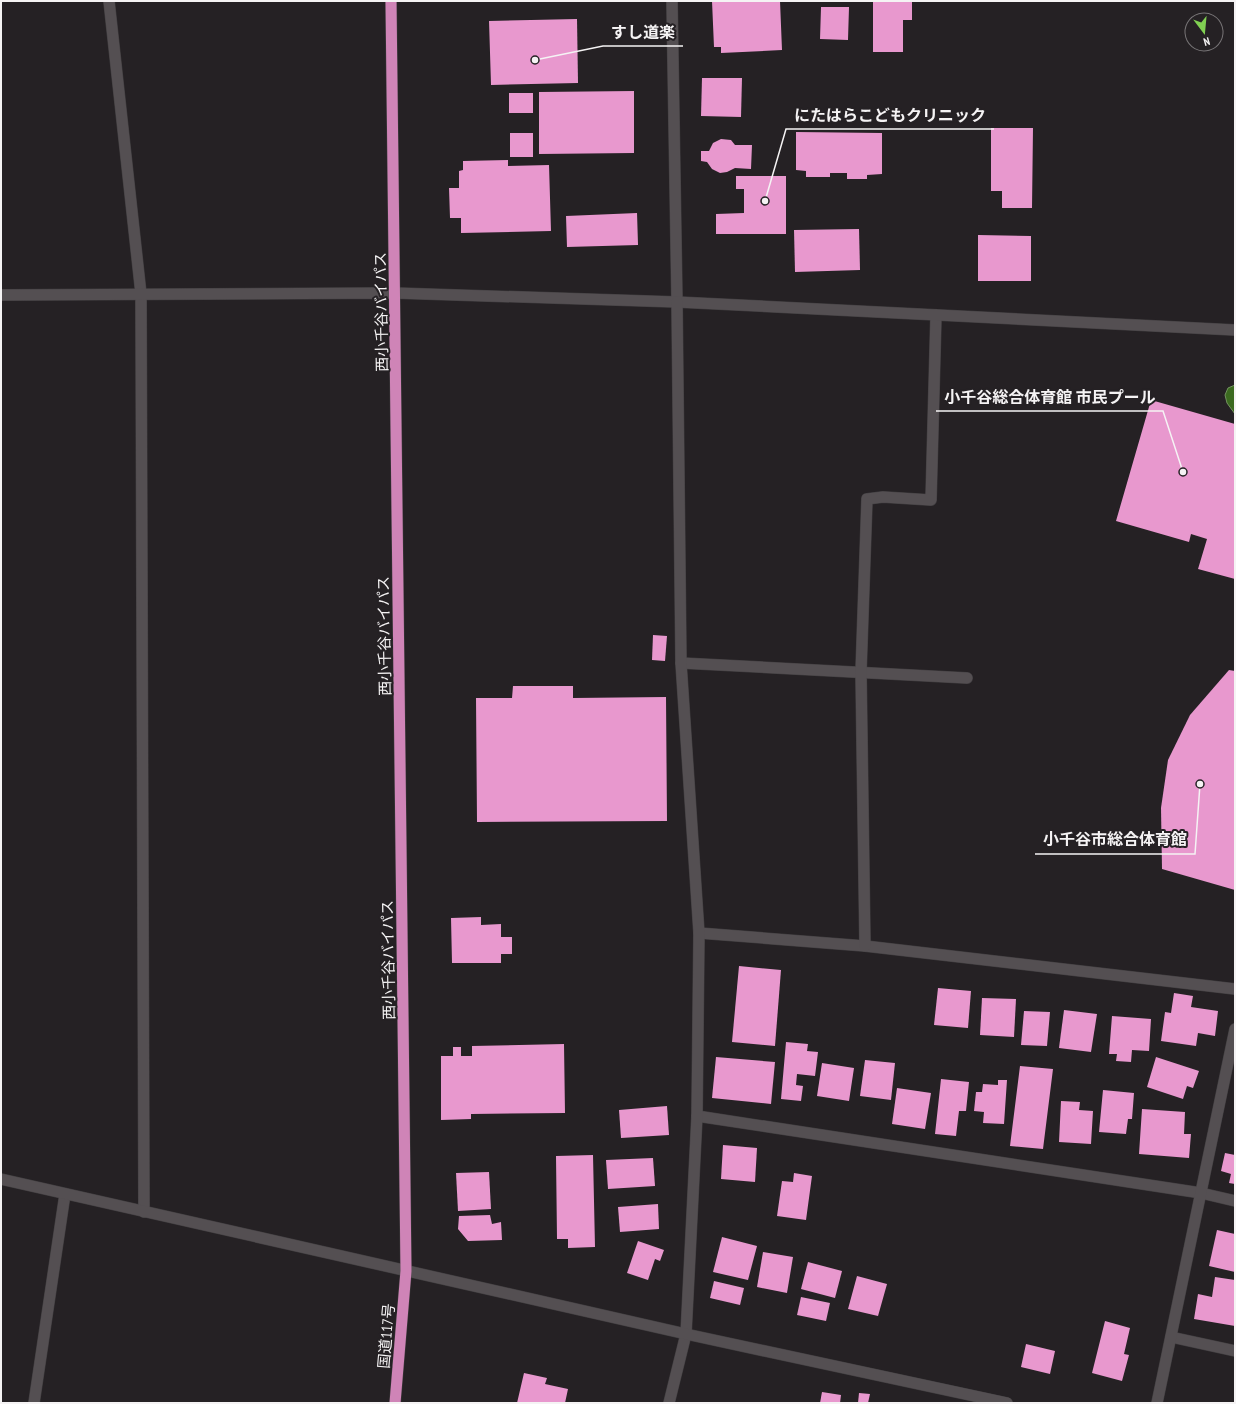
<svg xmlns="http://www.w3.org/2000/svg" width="1236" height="1404" font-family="'PT Sans Narrow','Noto Sans JP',sans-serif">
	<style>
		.water { fill: #3b6a1f; stroke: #73935f }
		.building { fill: #e898ce }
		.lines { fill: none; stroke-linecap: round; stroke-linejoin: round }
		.minor-casing { stroke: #413e40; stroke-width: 12 }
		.tertiary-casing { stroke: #413e40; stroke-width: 12 }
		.trunk-casing { stroke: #413e40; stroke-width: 12 }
		.minor { stroke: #544f52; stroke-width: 11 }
		.tertiary { stroke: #544f52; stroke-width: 11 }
		.trunk { stroke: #cf84b7; stroke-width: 11 }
		.labels { text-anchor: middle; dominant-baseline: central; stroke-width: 4; stroke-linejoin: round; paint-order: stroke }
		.street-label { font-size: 15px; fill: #f5f3f4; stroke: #252124 }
		.leader { fill: none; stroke: #f5f3f4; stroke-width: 1.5 }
		.callout-dot { fill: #f5f3f4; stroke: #252124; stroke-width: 1.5 }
		.callout-label { font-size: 16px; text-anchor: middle; font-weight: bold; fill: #f5f3f4; stroke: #252124; stroke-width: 4; stroke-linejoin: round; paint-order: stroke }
	</style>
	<rect width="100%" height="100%" fill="#252124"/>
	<path class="water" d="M1235,385V414L1227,403L1225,395L1228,388Z"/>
	<g class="building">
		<path d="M712,1H780L782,50L721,53V47H714Z"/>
		<path d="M873,1H912V20H903V52H873Z"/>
		<path d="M821,7H849L848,40L820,39Z"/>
		<path d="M577,19L578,83L491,85L489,21Z"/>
		<path d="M702,78H742L741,117L701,116Z"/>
		<path d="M634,91V153L539,154V92Z"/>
		<rect x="509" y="93" width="24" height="20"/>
		<path d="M991,128H1033L1032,208H1002V191H991Z"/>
		<path d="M796,132L882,133V174L867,175V179H847V173H830V177H806V171L796,170Z"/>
		<rect x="510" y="133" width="23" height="24"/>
		<path d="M721,139L731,140L735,145H752L751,169L735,168L727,172L720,173L712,169L707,162L701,161V151H709L713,143Z"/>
		<path d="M508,160V166L549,165L551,231L461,233V218H450L449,188H459V171L463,170V161Z"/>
		<path d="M736,176H786V234H716V214L744,213V189H736Z"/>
		<path d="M637,213L638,245L567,247L566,216Z"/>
		<path d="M859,229L860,270L795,272L794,230Z"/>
		<path d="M978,235L1031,236V281H978Z"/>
		<path d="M1151,400L1235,424V579L1198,569L1207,539L1191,534L1189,542L1116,521Z"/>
		<path d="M653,635L667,636L665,661L652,660Z"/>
		<path d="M1229,670L1235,671V890L1162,869L1161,808L1168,760L1190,715Z"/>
		<path d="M513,686H573V698L666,697L667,821L477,822L476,698H512Z"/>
		<path d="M481,917V925L501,924V937H512V954H501V963H452L451,918Z"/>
		<path d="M739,966L781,970L775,1046L732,1042Z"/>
		<path d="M938,988L971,991L968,1028L934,1025Z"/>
		<path d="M1174,993L1193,996L1191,1007L1218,1011L1215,1036L1198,1033L1196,1046L1161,1041L1165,1012L1171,1013Z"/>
		<path d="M982,998L1016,999L1014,1037L980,1035Z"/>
		<path d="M1064,1010L1097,1014L1091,1052L1059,1048Z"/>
		<path d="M1024,1011L1050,1012L1047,1046L1021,1045Z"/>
		<path d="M1112,1016L1151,1019L1149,1051L1132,1050L1131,1062L1116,1061L1117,1054H1109Z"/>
		<path d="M786,1042L808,1044L807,1051L818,1052L815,1076L797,1074L796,1085L803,1086L801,1101L781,1099Z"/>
		<path d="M564,1044L565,1113L471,1114V1119L441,1120V1056H453V1047H461V1056H472V1046Z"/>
		<path d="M716,1057L775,1062L771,1104L712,1098Z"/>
		<path d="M1156,1057L1199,1071L1193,1088L1187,1086L1183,1099L1147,1087Z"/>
		<path d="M865,1060L895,1063L891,1100L860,1096Z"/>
		<path d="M822,1063L854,1068L849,1101L817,1096Z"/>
		<path d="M1020,1066L1053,1069L1043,1149L1010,1146Z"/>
		<path d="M941,1079L969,1082L966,1111H959L956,1136L935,1134Z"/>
		<path d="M998,1080H1007L1004,1124L983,1123L984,1112L974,1111L976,1092H982L983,1084L998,1085Z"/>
		<path d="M897,1088L931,1093L925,1129L892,1124Z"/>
		<path d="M1103,1090L1134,1093L1132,1119H1128L1126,1134L1099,1132Z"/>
		<path d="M1061,1101L1080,1102L1079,1110L1093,1111L1091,1144L1059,1142Z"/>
		<path d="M667,1106L669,1135L621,1138L619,1110Z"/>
		<path d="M1142,1109L1185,1112L1184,1134H1191L1189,1158L1139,1154Z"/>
		<path d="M723,1145L757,1148L755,1182L721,1179Z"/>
		<path d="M1225,1153L1235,1155V1184L1229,1183L1231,1174L1221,1171Z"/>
		<path d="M593,1155L595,1247L568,1248V1239H557L556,1156Z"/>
		<path d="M653,1158L655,1186L608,1189L606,1160Z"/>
		<path d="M489,1172L491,1209L458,1211L456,1173Z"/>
		<path d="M794,1173L812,1176L806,1220L777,1216L782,1181L793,1182Z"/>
		<path d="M658,1204L659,1229L620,1232L618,1207Z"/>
		<path d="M490,1215L492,1224L501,1222L502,1240L468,1241L458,1229L459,1216Z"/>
		<path d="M1217,1230L1235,1234V1272L1209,1266Z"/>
		<path d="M722,1237L757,1246L748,1280L713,1272Z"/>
		<path d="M638,1241L664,1250L660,1261L655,1259L648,1280L627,1273Z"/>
		<path d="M763,1252L793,1257L787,1293L757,1287Z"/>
		<path d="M808,1262L842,1271L835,1298L801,1289Z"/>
		<path d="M857,1276L887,1284L878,1316L848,1309Z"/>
		<path d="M1215,1277L1235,1280V1326L1194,1319L1198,1294L1212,1297Z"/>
		<path d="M714,1281L744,1288L740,1305L710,1298Z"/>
		<path d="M801,1297L830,1303L826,1321L797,1315Z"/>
		<path d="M1105,1321L1130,1328L1124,1354L1129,1355L1122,1381L1092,1373Z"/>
		<path d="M1026,1344L1055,1351L1050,1374L1021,1367Z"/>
		<path d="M524,1373L547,1378L545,1384L568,1389L565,1403H517Z"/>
		<path d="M822,1392L841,1395L840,1403H820Z"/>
		<path d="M859,1393L870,1394L868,1403H858Z"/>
	</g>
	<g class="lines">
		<defs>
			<g id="minor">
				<path d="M109,1L141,294L144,1212"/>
				<path d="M672,1L677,302"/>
				<path d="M681,663L967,678"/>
				<path d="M699,933L865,946L1235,989"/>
				<path d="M865,946L861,672L867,499L883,497L931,500L936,315"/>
				<path d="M697,1116L1201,1193L1235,1201"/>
				<path d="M1171,1337L1235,1351"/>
				<path d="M34,1403L65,1194"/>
				<path d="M669,1403L686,1334"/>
				<path d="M1157,1403L1235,1029"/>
			</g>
			<g id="tertiary">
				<path d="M1,295L395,293L677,302L1235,330"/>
				<path d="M677,302L681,663L699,933L697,1116L686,1334"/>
				<path d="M1,1179L686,1334L1007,1403"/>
			</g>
			<path id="trunk" d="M391,1L406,1271L395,1403"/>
		</defs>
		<use href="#minor" class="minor-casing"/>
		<use href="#tertiary" class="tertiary-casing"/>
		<use href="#trunk" class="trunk-casing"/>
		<use href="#minor" class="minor"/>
		<use href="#tertiary" class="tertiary"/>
		<use href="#trunk" class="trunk"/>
	</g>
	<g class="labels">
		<g class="street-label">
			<text transform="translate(381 312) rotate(-91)">西小千谷バイパス</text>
			<text transform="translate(384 636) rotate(-91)">西小千谷バイパス</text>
			<text transform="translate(388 960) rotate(-91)">西小千谷バイパス</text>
			<text transform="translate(386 1336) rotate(-85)">国道117号</text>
		</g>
	</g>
	<path class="leader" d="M535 60L603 46H683M765 201L786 129H994M1183 472L1163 411H936M1200 784L1195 854H1035"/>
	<g class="callout-dot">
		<circle cx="535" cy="60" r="4"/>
		<circle cx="765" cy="201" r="4"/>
		<circle cx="1183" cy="472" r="4"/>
		<circle cx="1200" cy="784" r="4"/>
	</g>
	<g class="callout-label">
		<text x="643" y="38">すし道楽</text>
		<text x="890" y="121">にたはらこどもクリニック</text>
		<text x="1050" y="403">小千谷総合体育館 市民プール</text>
		<text x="1115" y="845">小千谷市総合体育館</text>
	</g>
	<rect width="1236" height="1404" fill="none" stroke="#f5f3f4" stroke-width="4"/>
	<g transform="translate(1204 32) rotate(164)"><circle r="19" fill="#252124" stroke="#787577"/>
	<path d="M0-3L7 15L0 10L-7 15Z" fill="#80d052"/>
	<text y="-6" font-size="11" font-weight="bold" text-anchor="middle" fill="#f5f3f4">N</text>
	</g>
</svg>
